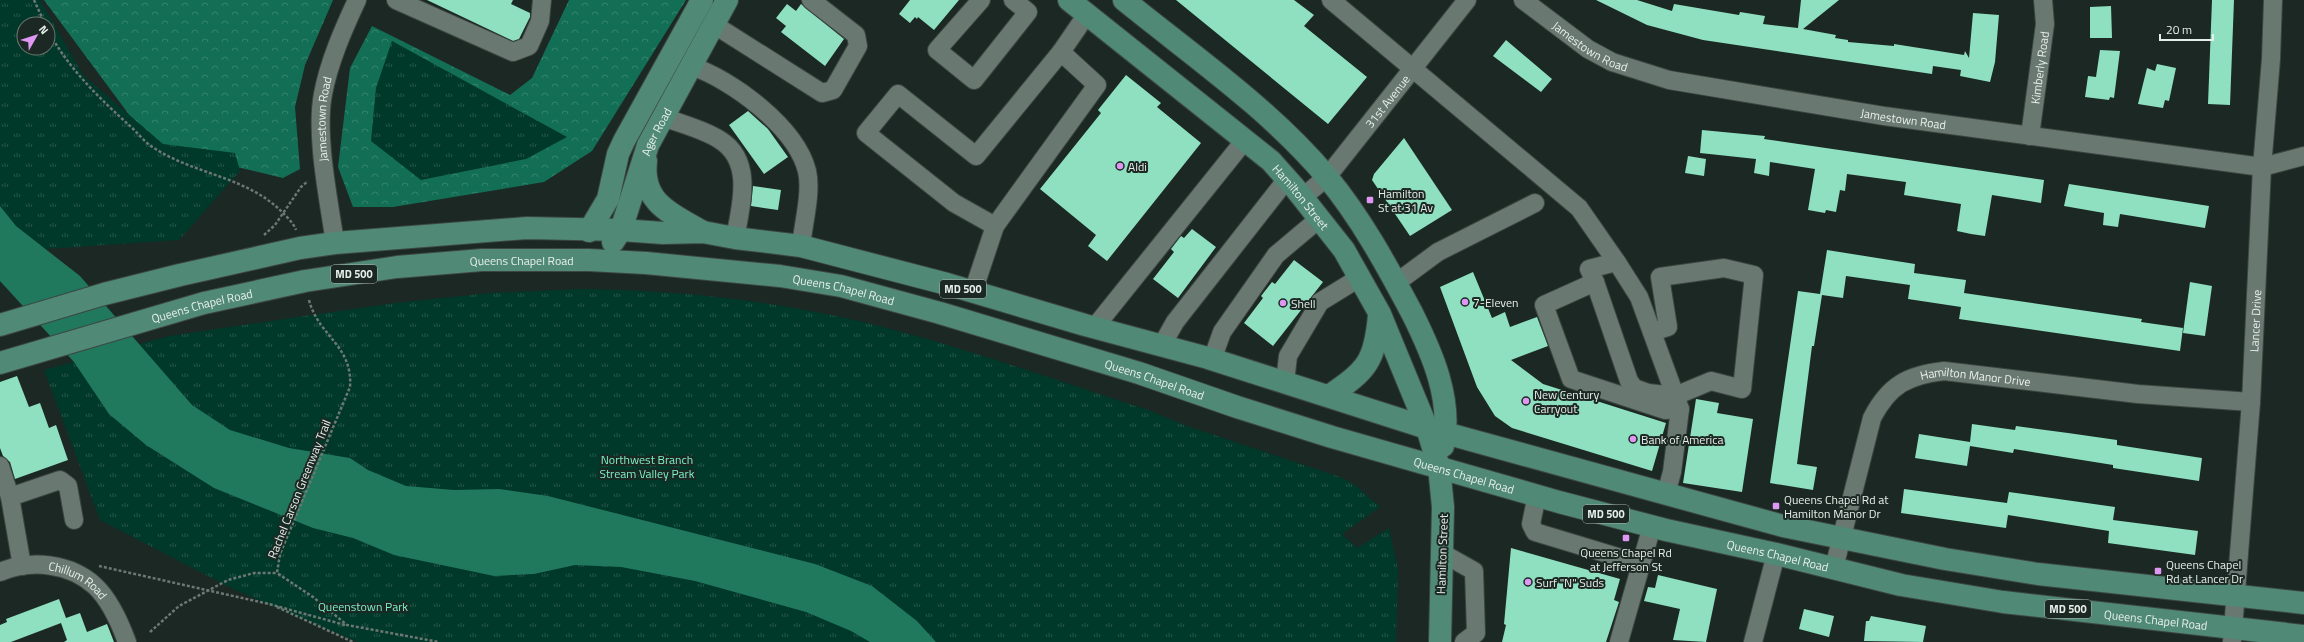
<svg xmlns="http://www.w3.org/2000/svg" width="2304" height="642" font-family="'Titillium Web',sans-serif">
	<style>
		.forest { fill: url(#forest-crowns) }
		.park { fill: url(#park-tufts); fill-rule: evenodd }
		.water { fill: #20785d }
		.building { fill: #8ee0c1 }
		.lines { fill: none; stroke-linecap: round; stroke-linejoin: round }
		.minor-casing { stroke: #3c4642; stroke-width: 20 }
		.major-casing { stroke: #3c4642; stroke-width: 24 }
		.path { stroke: #6d7873; stroke-width: 2.5; stroke-dasharray: 3 2; stroke-linecap: butt }
		.minor { stroke: #6a7872; stroke-width: 18 }
		.major { stroke: #508976; stroke-width: 22 }
		.poi-dot { fill: #de98f3; stroke: #1c2823; stroke-width: 1.5 }
		.labels { text-anchor: middle; dominant-baseline: central; stroke-width: 4; stroke-linejoin: round; paint-order: stroke }
		.shield { fill: #1c2823; stroke: #aab3af; stroke-width: 1 }
		.shield-label { font-size: 11px; font-weight: bold; fill: #e7efeb }
		.street-label { font-size: 12px; fill: #e7efeb; stroke: #1c2823 }
		.poi-label { font-size: 12px; fill: #e7efeb; stroke: #1c2823; text-anchor: start }
		.park-label { font-size: 12px; fill: #7ef2c9; stroke: #1c2823 }
	</style>
	<defs>
		<pattern id="forest-crowns" width="20" height="18" patternUnits="userSpaceOnUse"><rect width="20" height="18" fill="#126e54"/><path d="M2 6a3 3 0 1 1 6 0M12 15a3 3 0 1 1 6 0" fill="none" stroke="#34836d"/></pattern>
		<pattern id="park-tufts" width="24" height="20" patternUnits="userSpaceOnUse"><rect width="24" height="20" fill="#003829"/><path d="M3 7l-1-3M5 7V3M7 7l1-3M15 17l-1-3M17 17v-4M19 17l1-3" fill="none" stroke="#255548"/></pattern>
	</defs>
	<rect width="100%" height="100%" fill="#1c2823"/>
	<g class="forest">
		<path d="M44,0H333L305,65L295,107L300,169L283,178L153,147Z"/>
		<path d="M569,0H686L592,151L544,182L393,207H353L338,167L350,68L372,26L510,95L532,78Z"/>
	</g>
	<g class="park">
		<path d="M0,0H40L83,75L163,144L235,153L240,171L179,240L0,252ZM24,24H48V48H24Z"/>
		<path d="M392,41L567,137L526,159L421,180L371,141L376,88Z"/>
		<path d="M583,289C677,290 768,300 859,321C958,345 1055,380 1151,411L1184,425L1340,477L1355,485L1380,507L1342,534L1357,548L1389,528L1398,569L1396,642H358L233,589L100,520L44,370L169,336L304,316L395,303L489,293Z"/>
	</g>
	<path class="water" d="M0,206L16,226L80,276L192,405L230,430L289,448L350,458L368,470L406,486L454,490L499,489L548,496L815,564L872,586L917,621L936,642H870L851,631L806,612L695,581L621,567L575,565L534,574L494,576L394,555L353,538L313,528L214,488L146,445L109,414L74,362L0,281Z"/>
	<g class="building">
		<path d="M427,0H513L511,4L530,13V17L519,39L513,41Z"/>
		<path d="M910,0H959L934,30L918,17L917,19L915,17L910,23L899,14Z"/>
		<path d="M1176,0H1294L1314,15L1304,26L1367,77L1328,124Z"/>
		<path d="M1596,0H1637L1672,11L1674,4L1739,15L1740,12L1765,16L1763,24L1798,28L1801,0H1839L1803,29L1836,35L1835,38L1848,40V42L1894,46V44L1964,55L1965,51L1969,58L1973,13L1999,15L1995,62L1990,82L1960,76L1961,70L1933,66L1932,74L1703,40L1647,25Z"/>
		<path d="M2212,0H2234L2230,105L2208,104Z"/>
		<path d="M787,4L796,11L801,4L844,39L825,66L781,32L786,26L776,18Z"/>
		<path d="M2111,6L2112,38H2090V7Z"/>
		<path d="M1506,40L1552,79L1541,92L1493,56Z"/>
		<path d="M2100,50L2120,51L2114,98L2110,97L2109,100L2085,97L2088,76L2096,77Z"/>
		<path d="M2157,64L2176,68L2169,101L2165,100L2163,108L2138,104L2147,68L2155,71Z"/>
		<path d="M1126,75L1161,103L1157,107L1201,143L1107,261L1088,246L1096,235L1040,189L1101,113L1098,110Z"/>
		<path d="M748,111L768,129L788,157L764,174L729,125Z"/>
		<path d="M1702,130L1765,136L1764,139L2044,180L2041,203L1992,195L1985,236L1971,234L1957,231L1961,204L1904,195L1906,182L1847,174L1845,191L1840,190L1836,212L1826,210L1825,213L1808,210L1815,169L1770,162L1769,176L1754,173L1756,159L1700,153Z"/>
		<path d="M1404,138L1452,210L1410,236L1372,180L1374,174Z"/>
		<path d="M1688,156L1706,159L1704,176L1685,173Z"/>
		<path d="M2069,184L2209,206L2205,228L2120,214L2118,227L2103,225L2104,213L2064,206Z"/>
		<path d="M753,186L781,190L778,210L751,206Z"/>
		<path d="M1192,229L1216,247L1178,298L1153,279L1174,252L1171,249L1181,236L1184,238Z"/>
		<path d="M1827,250L1915,264L1914,273L1966,280L1964,293L2142,319L2141,322L2183,328L2180,351L1959,319L1961,307L1908,299L1910,285L1846,276L1843,298L1822,295L1814,346H1812L1797,464L1817,467L1813,490L1770,483L1798,291L1820,294Z"/>
		<path d="M1294,260L1323,282L1273,346L1244,323L1263,298L1261,296L1272,282L1275,284Z"/>
		<path d="M1473,272L1492,318L1505,312L1510,327L1537,317L1548,346L1511,360L1543,384L1666,423L1652,471L1512,428L1495,416L1477,387L1440,287Z"/>
		<path d="M2190,282L2212,286L2205,336L2183,333Z"/>
		<path d="M17,376L29,407L40,403L49,428L56,425L68,460L15,479L10,462L3,456L0,448V382Z"/>
		<path d="M1696,399L1719,403L1717,413L1753,419L1742,492L1683,483Z"/>
		<path d="M1972,424L2015,430L2016,426L2068,433L2117,440V445L2202,458L2199,481L2113,468V465L2014,449L2013,453L1970,446L1967,466L1915,458L1919,434L1970,442Z"/>
		<path d="M1904,489L2007,503L2009,492L2115,507L2113,520L2198,531L2195,555L2108,543L2109,531L2027,518L2008,515L2006,528L1901,513Z"/>
		<path d="M1511,548L1620,579L1614,600L1619,602L1606,642H1502L1506,625L1504,624Z"/>
		<path d="M1658,575L1717,589L1706,642L1673,640L1680,609L1644,601L1648,587L1655,588Z"/>
		<path d="M59,599L66,618L80,613L87,632L107,624L114,642H64L67,640L61,623L11,642H0V625L7,622L6,619Z"/>
		<path d="M1804,609L1834,616L1829,637L1799,629Z"/>
		<path d="M1871,616L1926,626L1923,642L1864,641L1866,621H1869Z"/>
	</g>
	<g class="lines">
		<defs>
			<g id="minor">
				<path d="M396,0L513,52L529,46L540,21L542,0"/>
				<path d="M981,0L937,50L974,80L1028,12L1013,0"/>
				<path d="M1331,0L1579,208L1618,264L1639,297L1680,409L1672,472L1666,494"/>
				<path id="s1" d="M1523,0L1588,49L1612,62L1669,80L1884,116L2262,167L2304,156"/>
				<path d="M713,24L822,93L833,90L858,46L856,35L811,0"/>
				<path d="M691,66C731,79 796,127 807,171C812,192 803,225 801,246"/>
				<path d="M663,117C681,124 703,129 720,140C754,161 741,206 735,238"/>
				<path id="s2" d="M2030,136L2045,24L2043,0"/>
				<path id="s3" d="M1303,197L1327,177L1467,0"/>
				<path d="M995,226L954,203L866,133L898,94L976,156L1061,52"/>
				<path id="s4" d="M335,243C329,201 315,135 323,94C329,62 343,30 357,0"/>
				<path d="M1616,262L1589,269L1595,282L1544,305L1571,379L1665,410L1680,409"/>
				<path d="M1595,282L1629,381L1634,388L1648,393L1675,396L1711,381L1742,389L1754,275L1724,268L1660,277L1668,327L1652,332"/>
				<path d="M1396,283L1438,252L1535,203"/>
				<path d="M973,292L995,226L1097,85L1061,52L1087,14"/>
				<path d="M1094,328L1245,140"/>
				<path d="M1162,345L1175,322L1287,179"/>
				<path d="M1212,360L1222,332L1276,255L1320,218"/>
				<path d="M1285,382L1288,356L1320,302L1359,278"/>
				<path d="M0,466L10,497L22,566"/>
				<path d="M1537,495L1531,524L1535,532L1641,564"/>
				<path d="M10,497L60,480L68,486L74,520"/>
				<path d="M1442,553L1474,571L1476,633L1464,642"/>
				<path id="s5" d="M1834,568L1872,418C1889,385 1908,375 1944,371L2138,394L2251,402"/>
				<path id="s6" d="M0,572C31,559 70,563 95,586C110,600 120,623 127,642"/>
				<path d="M1619,642L1652,526"/>
				<path d="M1753,642L1776,554"/>
				<path id="s7" d="M2232,642L2251,402L2262,167L2271,59L2273,0"/>
			</g>
			<g id="major">
				<path id="s8" d="M1069,0L1271,161L1295,188L1344,250L1380,314L1427,428L1439,467L1443,507L1440,642"/>
				<path d="M1124,0C1193,56 1270,109 1327,177C1361,218 1387,266 1412,313C1432,353 1453,400 1443,446"/>
				<path d="M646,161C641,203 672,214 703,232"/>
				<path d="M589,231L608,199L618,154L624,141L702,0"/>
				<path id="s9" d="M613,242L621,230L648,145L727,0"/>
				<path d="M0,325L104,294L180,275L300,248L335,243L527,228L621,230L663,233L703,232L735,238L801,246L947,284L1085,325L1208,358L1427,428L1783,526L1945,559L2038,574L2304,603"/>
				<path id="s10" d="M0,363L204,303L305,281L397,267L482,260H589L646,263L780,276L841,286L940,313L1139,373L1237,407L1332,437L1559,502L1666,530L1776,554L1901,585L2003,602L2304,636"/>
				<path d="M1329,396C1367,370 1375,362 1379,315"/>
			</g>
		</defs>
		<use href="#minor" class="minor-casing"/>
		<use href="#major" class="major-casing"/>
		<g class="path">
			<path d="M34,0L45,24"/>
			<path d="M48,30C67,67 99,98 130,126C138,133 145,143 154,148C194,174 243,176 279,209C285,215 293,222 296,230"/>
			<path d="M264,235L275,225L301,187L308,181"/>
			<path d="M309,300C318,336 353,345 350,387L280,554L277,573L313,597L347,625L439,642"/>
			<path d="M99,566L269,604L345,625"/>
			<path d="M277,607L353,642"/>
			<path d="M150,632L179,606L228,580L254,573H277"/>
		</g>
		<use href="#minor" class="minor"/>
		<use href="#major" class="major"/>
	</g>
	<g class="poi-dot">
		<circle cx="1120" cy="166" r="4"/>
		<rect x="1366" y="196" width="8" height="8" rx="2"/>
		<circle cx="1465" cy="302" r="4"/>
		<circle cx="1283" cy="303" r="4"/>
		<circle cx="1526" cy="401" r="4"/>
		<circle cx="1633" cy="439" r="4"/>
		<rect x="1772" y="502" width="8" height="8" rx="2"/>
		<rect x="1622" y="534" width="8" height="8" rx="2"/>
		<rect x="2154" y="567" width="8" height="8" rx="2"/>
		<circle cx="1528" cy="582" r="4"/>
	</g>
	<g class="labels">
		<g class="shield">
			<rect x="331" y="265" width="46" height="18" rx="3"/>
			<rect x="940" y="280" width="46" height="18" rx="3"/>
			<rect x="1583" y="505" width="46" height="18" rx="3"/>
			<rect x="2045" y="600" width="46" height="18" rx="3"/>
		</g>
		<g class="shield-label">
			<text x="354" y="274">MD 500</text>
			<text x="963" y="289">MD 500</text>
			<text x="1606" y="514">MD 500</text>
			<text x="2068" y="609">MD 500</text>
		</g>
		<g class="street-label">
			<text stroke="none"><textPath href="#s1" startOffset="82">Jamestown Road</textPath></text>
			<text stroke="none"><textPath href="#s2" startOffset="69">Kimberly Road</textPath></text>
			<text stroke="none"><textPath href="#s3" startOffset="128">31st Avenue</textPath></text>
			<text stroke="none"><textPath href="#s1" startOffset="406">Jamestown Road</textPath></text>
			<text stroke="none"><textPath href="#s4" startOffset="125">Jamestown Road</textPath></text>
			<text stroke="none"><textPath href="#s9" startOffset="119">Ager Road</textPath></text>
			<text stroke="none"><textPath href="#s8" startOffset="305">Hamilton Street</textPath></text>
			<text stroke="none"><textPath href="#s10" startOffset="534">Queens Chapel Road</textPath></text>
			<text stroke="none"><textPath href="#s10" startOffset="858">Queens Chapel Road</textPath></text>
			<text stroke="none"><textPath href="#s10" startOffset="210">Queens Chapel Road</textPath></text>
			<text stroke="none"><textPath href="#s7" startOffset="322">Lancer Drive</textPath></text>
			<text stroke="none"><textPath href="#s10" startOffset="1182">Queens Chapel Road</textPath></text>
			<text stroke="none"><textPath href="#s5" startOffset="277">Hamilton Manor Drive</textPath></text>
			<text stroke="none"><textPath href="#s10" startOffset="1506">Queens Chapel Road</textPath></text>
			<text transform="translate(299 489) rotate(-68)">Rachel Carson Greenway Trail</text>
			<text transform="translate(1442 554) rotate(-88)">Hamilton Street</text>
			<text stroke="none"><textPath href="#s10" startOffset="1830">Queens Chapel Road</textPath></text>
			<text stroke="none"><textPath href="#s6" startOffset="83">Chillum Road</textPath></text>
			<text stroke="none"><textPath href="#s10" startOffset="2214">Queens Chapel Road</textPath></text>
		</g>
		<g class="poi-label">
			<text x="1128" y="166">Aldi</text>
			<text x="1378" y="193">Hamilton<tspan x="1378" dy="14">St at 31 Av</tspan></text>
			<text x="1473" y="302">7-Eleven</text>
			<text x="1291" y="303">Shell</text>
			<text x="1534" y="394">New Century<tspan x="1534" dy="14">Carryout</tspan></text>
			<text x="1641" y="439">Bank of America</text>
			<text x="1784" y="499">Queens Chapel Rd at<tspan x="1784" dy="14">Hamilton Manor Dr</tspan></text>
			<text x="1626" y="552" text-anchor="middle">Queens Chapel Rd<tspan x="1626" dy="14">at Jefferson St</tspan></text>
			<text x="2166" y="564">Queens Chapel<tspan x="2166" dy="14">Rd at Lancer Dr</tspan></text>
			<text x="1536" y="582">Surf "N" Suds</text>
		</g>
		<g class="park-label">
			<text x="647" y="459">Northwest Branch<tspan x="647" dy="14">Stream Valley Park</tspan></text>
			<text x="363" y="606">Queenstown Park</text>
		</g>
	</g>
	<g transform="translate(36 36) rotate(51)"><circle r="19" fill="#1c2823" stroke="#6d7873"/>
	<path d="M0-3L7 15L0 10L-7 15Z" fill="#de98f3"/>
	<text y="-6" font-size="11" font-weight="bold" text-anchor="middle" fill="#e7efeb">N</text>
	</g>
	<path d="M2160 34v6h53v-6" fill="none" stroke="#e7efeb" stroke-width="2"/>
	<text x="2166" y="34" font-size="12" fill="#e7efeb" stroke="#1c2823" stroke-width="3" paint-order="stroke">20 m</text>
</svg>
